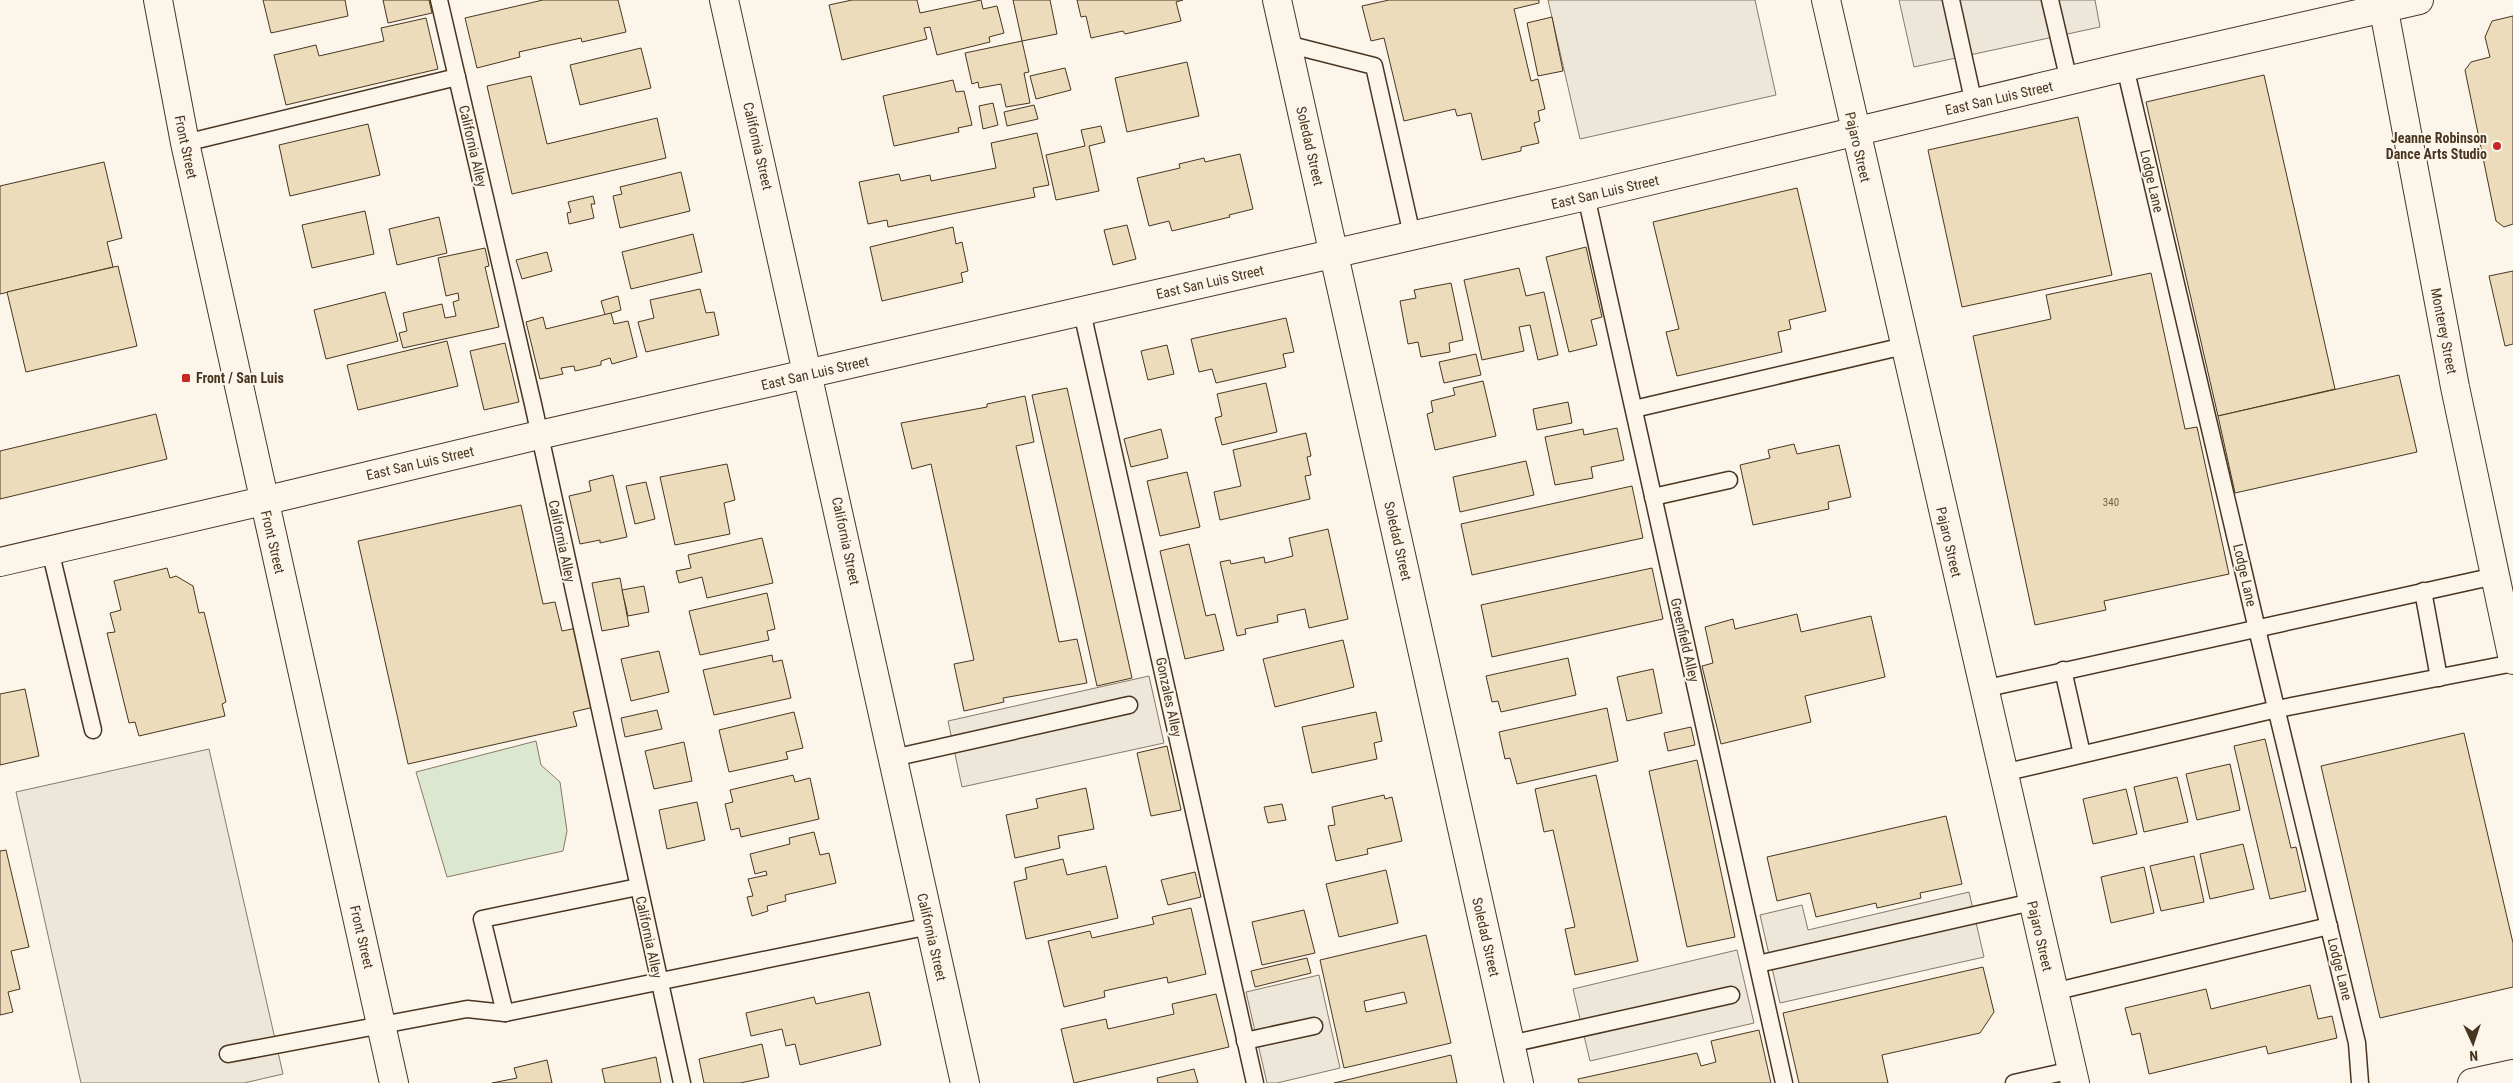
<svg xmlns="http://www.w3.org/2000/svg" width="2513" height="1083" font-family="'Roboto Condensed',sans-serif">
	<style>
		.green { fill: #dce7d0; stroke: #887966 }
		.parking { fill: #ede7d9; stroke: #887966 }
		.building { fill: #ecdcbc; stroke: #4a3520; fill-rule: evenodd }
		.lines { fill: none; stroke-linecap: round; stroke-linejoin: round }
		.lane-casing { stroke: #4a3520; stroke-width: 19 }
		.street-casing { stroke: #4a3520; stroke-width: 30 }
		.secondary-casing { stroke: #4a3520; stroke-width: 30 }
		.lane { stroke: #fbf6e9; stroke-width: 16 }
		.street { stroke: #fbf6e9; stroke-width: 28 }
		.secondary { stroke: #fbf6e9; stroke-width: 28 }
		.poi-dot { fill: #c62828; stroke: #fbf6e9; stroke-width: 2 }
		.labels { text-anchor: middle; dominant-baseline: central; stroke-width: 4; stroke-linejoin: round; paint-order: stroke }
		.number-label { font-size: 11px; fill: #725f47 }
		.street-label { font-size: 14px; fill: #4a3520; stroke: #fbf6e9 }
		.poi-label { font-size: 14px; font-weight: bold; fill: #4a3520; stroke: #fbf6e9; text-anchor: end }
	</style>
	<rect width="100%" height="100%" fill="#fbf6e9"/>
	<path class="green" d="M536,741L541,765L560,782L567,831L563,851L447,877L416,772Z"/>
	<g class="parking">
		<path d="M1548,0H1755L1776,95L1580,139Z"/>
		<path d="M1899,0H2095L2100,27L1914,67Z"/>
		<path d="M1149,676L1164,743L962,787L948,721Z"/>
		<path d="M209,749L283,1074L244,1083H81L16,792Z"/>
		<path d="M1969,892L1984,957L1780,1003L1760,915L1802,905L1808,930Z"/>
		<path d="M1737,950L1754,1023L1590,1061L1573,989Z"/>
		<path d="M1319,975L1340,1068L1277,1083H1267L1246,992Z"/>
	</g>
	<g class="building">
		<path d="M263,0H345L348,16L271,33Z"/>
		<path d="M383,0H429L432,13L388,23Z"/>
		<path d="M543,0H618L626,32L582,42L581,38L519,52L520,57L477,68L465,18Z"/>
		<path d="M852,0H917L920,13L981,0L983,9L997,6L1004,33L989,37L990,42L937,55L930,27L924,28L927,39L842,60L829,5Z"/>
		<path d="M1013,0H1050L1057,34L1022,41Z"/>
		<path d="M1077,0H1183L1176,2L1181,21L1125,34L1123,31L1091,38L1086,16L1081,17Z"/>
		<path d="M1389,0H1539V3L1514,9L1531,81L1538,79L1545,109L1538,111L1540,121L1534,123L1539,143L1521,147V151L1482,160L1471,113L1457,116L1455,109L1404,121L1384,38L1371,41L1362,6Z"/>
		<path d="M2513,16V224L2504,227L2496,221L2465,70L2471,62L2490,57L2485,37L2492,21Z"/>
		<path d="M1552,17L1563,71L1538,76L1527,23Z"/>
		<path d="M426,18L438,69L286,105L274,55L316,45L319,56L384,41L381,28Z"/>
		<path d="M1022,41L1029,72L1024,73L1030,103L1006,107L1001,84L979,88L978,82L972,84L965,53Z"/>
		<path d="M641,48L651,88L580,105L570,65Z"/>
		<path d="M1187,62L1199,116L1127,132L1115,78Z"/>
		<path d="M1065,68L1071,90L1036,99L1030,76Z"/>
		<path d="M2264,75L2335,389L2218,416L2146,102Z"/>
		<path d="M531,76L547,144L657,118L666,158L512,194L487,86Z"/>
		<path d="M953,80L956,92L964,91L972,125L958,128L959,132L894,146L883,96Z"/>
		<path d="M993,103L998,125L983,129L979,106Z"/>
		<path d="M1034,105L1038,119L1007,126L1004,112Z"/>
		<path d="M2078,117L2112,275L1962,307L1928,150Z"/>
		<path d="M368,124L380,175L290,196L279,145Z"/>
		<path d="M1101,126L1105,142L1089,146L1099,191L1056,200L1046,155L1085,146L1081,130Z"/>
		<path d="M1037,133L1049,185L1033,188L1035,197L888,227L887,220L868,224L859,182L899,174L901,181L930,175L931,181L996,168L991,143Z"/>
		<path d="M1240,154L1253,209L1229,215L1230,217L1172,231L1169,221L1149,226L1137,178L1180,168L1179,164L1204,158L1205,162Z"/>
		<path d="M104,162L122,238L107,242L113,267L0,294V186Z"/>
		<path d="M681,172L690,211L620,228L613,196L622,194L620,187Z"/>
		<path d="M1797,188L1826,311L1789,320L1791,329L1778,332L1782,352L1677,376L1666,332L1679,329L1653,222Z"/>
		<path d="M593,196L595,204H591L594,218L569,224L567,213L571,212L568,202Z"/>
		<path d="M365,211L374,254L312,268L302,225Z"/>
		<path d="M439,217L447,253L397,265L389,229Z"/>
		<path d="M1127,225L1136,259L1113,265L1104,230Z"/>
		<path d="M953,227L956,244L962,242L968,271L961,273L963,282L882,301L870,247Z"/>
		<path d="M693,234L702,272L631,289L622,252Z"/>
		<path d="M1586,247L1602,317L1591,320L1597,345L1569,352L1546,257Z"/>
		<path d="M485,248L489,266L485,267L499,327L403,348L399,333L407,331L403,313L442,304L445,318L456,316L453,302L459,300L458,293L446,296L438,258Z"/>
		<path d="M547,252L552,271L522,279L516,260Z"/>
		<path d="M118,266L137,346L26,372L7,292Z"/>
		<path d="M1519,268L1526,296L1544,292L1558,355L1538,360L1530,325L1519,327L1524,351L1482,360L1464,280Z"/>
		<path d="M2513,271V344L2505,346L2489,276Z"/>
		<path d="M2151,273L2185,429L2197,427L2229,574L2104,601L2106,610L2035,625L1973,336L2051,319L2046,295Z"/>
		<path d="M1451,283L1463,340L1449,343L1450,352L1421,357L1418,342L1408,344L1400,301L1416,298L1414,290Z"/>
		<path d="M700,289L706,313L714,312L719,335L646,352L638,322L654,318L650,300Z"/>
		<path d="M385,292L398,341L326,359L314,310Z"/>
		<path d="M618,296L621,310L605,315L601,301Z"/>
		<path d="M611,313L614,324L628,321L637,357L612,364L610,358L601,361V365L575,371L574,366L561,368L563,374L540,379L526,322L543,317L546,329Z"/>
		<path d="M1286,318L1294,352L1283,354L1286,367L1216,383L1212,369L1199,372L1191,339Z"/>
		<path d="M447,341L458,386L358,410L347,365Z"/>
		<path d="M505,343L519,402L484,410L470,351Z"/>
		<path d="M1167,345L1174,374L1148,380L1141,351Z"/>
		<path d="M1476,354L1481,375L1444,383L1439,362Z"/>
		<path d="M2399,375L2417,452L2235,493L2218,416Z"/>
		<path d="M1483,381L1496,436L1435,450L1427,414L1433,412L1431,401L1455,395L1453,388Z"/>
		<path d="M1266,383L1277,432L1222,445L1215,418L1222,416L1217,394Z"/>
		<path d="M1067,388L1132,678L1097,686L1032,395Z"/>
		<path d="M1025,396L1034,442L1016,446L1059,642L1077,639L1087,683L1003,698L1004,702L964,711L954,664L974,660L931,464L912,469L901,423L987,407V404Z"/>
		<path d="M1568,402L1572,423L1537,430L1533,409Z"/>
		<path d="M156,414L167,459L0,499V451Z"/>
		<path d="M1617,428L1624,460L1591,467L1593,478L1555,485L1545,437L1583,429L1584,435Z"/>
		<path d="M1161,429L1168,458L1131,467L1124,439Z"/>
		<path d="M1306,433L1311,456L1307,457L1311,475L1305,476L1310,499L1220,520L1214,492L1241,486L1233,450Z"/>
		<path d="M1794,444L1797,454L1839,445L1851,497L1828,502L1829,509L1753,525L1740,465L1770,458L1768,450Z"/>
		<path d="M1526,461L1534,495L1460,512L1453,477Z"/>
		<path d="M727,464L735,500L724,503L730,534L675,545L660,477Z"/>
		<path d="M1187,472L1200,527L1160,536L1147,481Z"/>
		<path d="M613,475L627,537L600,543V540L580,544L569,496L591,491L589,481Z"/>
		<path d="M646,482L655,519L635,524L626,486Z"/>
		<path d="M1632,486L1643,538L1472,575L1461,524Z"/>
		<path d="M521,505L543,604L555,602L562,631L577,628L594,707L573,712L577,726L408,764L358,541Z"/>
		<path d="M1328,529L1348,619L1309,628L1305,609L1277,615L1278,622L1245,629L1246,634L1237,636L1220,562L1230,560L1231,564L1264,557L1265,563L1293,556L1289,538Z"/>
		<path d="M762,538L773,583L707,598L702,577L679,583L676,571L691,568L688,555Z"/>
		<path d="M1189,544L1206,616L1215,614L1224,650L1185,659L1160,551Z"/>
		<path d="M167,568L170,578L176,576L193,586L199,613L204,612L226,702L222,704L225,716L139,736L135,722L129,723L107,633L115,632L110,613L121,610L114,581Z"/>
		<path d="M1652,568L1663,619L1492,657L1481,605Z"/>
		<path d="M620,578L629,626L602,631L592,583Z"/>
		<path d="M644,586L649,612L628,616L622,590Z"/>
		<path d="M767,593L775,629L767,631L769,640L700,655L689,611Z"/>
		<path d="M1797,614L1801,632L1871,616L1885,677L1805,696L1811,722L1721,744L1702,666L1713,663L1705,627L1733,619L1735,629Z"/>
		<path d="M1343,640L1354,687L1275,707L1263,659Z"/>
		<path d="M659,651L669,692L631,701L621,659Z"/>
		<path d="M772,655L773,662L782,660L791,698L714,715L703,670Z"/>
		<path d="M1568,658L1576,695L1501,712L1498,701L1492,702L1486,676Z"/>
		<path d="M1653,669L1662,713L1627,721L1617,677Z"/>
		<path d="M25,689L39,756L0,765V694Z"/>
		<path d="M1607,708L1618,761L1517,784L1510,758L1505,759L1499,732Z"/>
		<path d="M657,710L662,729L625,737L621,718Z"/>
		<path d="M794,712L803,748L786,752L788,759L729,772L719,730Z"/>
		<path d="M1376,712L1382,741L1374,743L1377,759L1312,773L1302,727Z"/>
		<path d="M1691,727L1695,745L1668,751L1664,733Z"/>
		<path d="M2464,733L2513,943V987L2380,1018L2321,766Z"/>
		<path d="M2265,739L2291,848L2296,847L2306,891L2270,899L2234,746Z"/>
		<path d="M684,742L692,781L654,789L645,751Z"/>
		<path d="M1167,746L1181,810L1151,816L1137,753Z"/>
		<path d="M1697,760L1735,937L1687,947L1649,771Z"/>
		<path d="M2230,764L2240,810L2197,820L2186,774Z"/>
		<path d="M793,775L795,782L810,778L819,819L741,837L739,828L731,830L725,804L733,802L730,790Z"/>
		<path d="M1596,775L1638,961L1575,975L1565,929L1575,927L1553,830L1544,832L1535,789Z"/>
		<path d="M2177,777L2188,822L2144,832L2134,787Z"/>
		<path d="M1086,788L1094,829L1058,836L1060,848L1015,858L1006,815L1038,808L1036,799Z"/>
		<path d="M2126,789L2137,834L2093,844L2083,799Z"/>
		<path d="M1384,795L1385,799L1392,797L1402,841L1367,849L1368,854L1336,861L1328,826L1335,825L1332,807Z"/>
		<path d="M697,802L705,840L667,849L659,810Z"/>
		<path d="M1282,804L1286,820L1268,823L1264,807Z"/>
		<path d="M1946,816L1962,884L1920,893L1921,898L1877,908L1876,903L1816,917L1810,893L1777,901L1767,857Z"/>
		<path d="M814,832L820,855L829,853L836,883L785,895L786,901L767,906L768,911L752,916L747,897L753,896L748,879L767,875L766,871L755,874L750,854L790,844L789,838Z"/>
		<path d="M2243,844L2254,889L2210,899L2200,854Z"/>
		<path d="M6,850L29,947L11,951L20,989L8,992L13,1012L0,1015V851Z"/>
		<path d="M2194,856L2204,902L2161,911L2150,866Z"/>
		<path d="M1063,859L1067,875L1106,866L1118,918L1026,939L1014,882L1027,879L1025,868Z"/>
		<path d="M2144,867L2154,913L2111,923L2101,877Z"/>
		<path d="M1386,870L1398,923L1339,937L1326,884Z"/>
		<path d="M1195,872L1201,897L1168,905L1161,880Z"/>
		<path d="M1191,908L1206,974L1168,983L1167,977L1104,991L1105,997L1064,1007L1048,941L1090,931L1092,938L1154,924L1152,917Z"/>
		<path d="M1304,910L1315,953L1262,965L1252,922Z"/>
		<path d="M1426,935L1451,1043L1344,1068L1320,960ZM1404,992L1407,1003L1366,1012L1364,1001Z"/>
		<path d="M1307,958L1311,973L1255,987L1251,971Z"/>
		<path d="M1983,967L1994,1012L1980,1033L1882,1055L1888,1083H1799L1783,1013Z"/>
		<path d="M2310,985L2318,1019L2332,1016L2337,1038L2268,1054L2266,1046L2149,1074L2140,1033L2132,1035L2125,1008L2206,989L2211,1009Z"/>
		<path d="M869,992L881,1045L800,1065L795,1044L786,1046L782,1029L751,1036L746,1013L814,997L816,1004Z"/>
		<path d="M1216,994L1229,1047L1074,1083L1061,1029L1106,1019L1108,1029L1174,1014L1172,1004Z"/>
		<path d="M1759,1030L1771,1083H1579L1578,1079L1697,1053L1701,1066L1716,1062L1711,1041Z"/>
		<path d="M762,1044L769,1077L740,1083H704L699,1059Z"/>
		<path d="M1451,1055L1457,1083H1334Z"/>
		<path d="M656,1057L661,1083H605L602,1069Z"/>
		<path d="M547,1060L552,1083H492L517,1078L514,1068Z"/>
		<path d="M1194,1069L1198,1083H1158L1157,1078Z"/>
	</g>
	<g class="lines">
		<defs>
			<g id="lane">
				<path d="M439,0L533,404L682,1083"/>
				<path d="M1951,0L1974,104"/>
				<path d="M2050,0L2069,81"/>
				<path d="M1287,44L1374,66L1412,235"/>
				<path d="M2125,67L2257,629L2357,1043L2360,1083"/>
				<path d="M185,143L457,77"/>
				<path d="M1586,196L1784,1083"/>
				<path d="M1082,312L1255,1083"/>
				<path d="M1634,409L1904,346"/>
				<path d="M1653,497L1729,480"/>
				<path d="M50,550L93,730"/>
				<path d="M2423,591L2439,678"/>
				<path d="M2063,670L2082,754"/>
				<path d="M1983,689L2495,576"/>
				<path d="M893,758L1129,705"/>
				<path d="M2003,773L2277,709L2513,663"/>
				<path d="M1758,964L2032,902"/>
				<path d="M2053,992L2329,926"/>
				<path d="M505,1013L482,919L638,887"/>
				<path d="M1245,1041L1314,1026"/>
				<path d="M1510,1044L1731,995"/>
				<path d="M228,1054L467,1009L505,1013L930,926"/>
				<path d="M2014,1083L2072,1070"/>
			</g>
			<g id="street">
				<path d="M1277,0L1519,1083"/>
				<path d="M0,562L263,501"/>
			</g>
			<g id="secondary">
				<path d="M158,0L185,143L394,1083"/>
				<path d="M724,0L965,1083"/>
				<path d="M1826,0L2075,1083"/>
				<path d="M2382,0L2455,387L2513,660"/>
				<path d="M263,501L539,435L1586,196L2125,67L2419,0"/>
				<path d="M2472,1083L2513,1074"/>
			</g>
		</defs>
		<use href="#lane" class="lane-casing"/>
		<use href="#street" class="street-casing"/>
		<use href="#secondary" class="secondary-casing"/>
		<use href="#lane" class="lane"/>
		<use href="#street" class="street"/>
		<use href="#secondary" class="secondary"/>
	</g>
	<g class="poi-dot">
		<circle cx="2497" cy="146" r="5"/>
		<rect x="181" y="373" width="10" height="10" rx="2.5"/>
	</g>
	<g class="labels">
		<g class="number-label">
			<text x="2111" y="502">340</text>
		</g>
		<g class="street-label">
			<text transform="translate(1999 98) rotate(-13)">East San Luis Street</text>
			<text transform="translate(473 146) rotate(77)">California Alley</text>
			<text transform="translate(758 146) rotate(77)">California Street</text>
			<text transform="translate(1310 146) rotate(77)">Soledad Street</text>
			<text transform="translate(186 147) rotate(78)">Front Street</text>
			<text transform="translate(1858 147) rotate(77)">Pajaro Street</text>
			<text transform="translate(2152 181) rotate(77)">Lodge Lane</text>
			<text transform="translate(1605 192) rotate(-13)">East San Luis Street</text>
			<text transform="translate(1210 282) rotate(-13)">East San Luis Street</text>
			<text transform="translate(2444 331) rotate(79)">Monterey Street</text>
			<text transform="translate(815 373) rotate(-13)">East San Luis Street</text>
			<text transform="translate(420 463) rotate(-13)">East San Luis Street</text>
			<text transform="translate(562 541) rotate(78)">California Alley</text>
			<text transform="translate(846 541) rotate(78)">California Street</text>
			<text transform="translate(1398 541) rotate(77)">Soledad Street</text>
			<text transform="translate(273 542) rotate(77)">Front Street</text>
			<text transform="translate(1949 542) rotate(77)">Pajaro Street</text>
			<text transform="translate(2245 575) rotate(77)">Lodge Lane</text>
			<text transform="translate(1685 640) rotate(77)">Greenfield Alley</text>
			<text transform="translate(1169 697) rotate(78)">Gonzales Alley</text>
			<text transform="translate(2040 936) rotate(77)">Pajaro Street</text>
			<text transform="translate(362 937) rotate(77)">Front Street</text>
			<text transform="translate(649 937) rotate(78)">California Alley</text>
			<text transform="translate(932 937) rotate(77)">California Street</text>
			<text transform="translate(1486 937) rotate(77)">Soledad Street</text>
			<text transform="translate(2340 969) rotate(76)">Lodge Lane</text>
		</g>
		<g class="poi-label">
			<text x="2487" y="138">Jeanne Robinson<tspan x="2487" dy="16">Dance Arts Studio</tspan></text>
			<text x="196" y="378" text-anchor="start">Front / San Luis</text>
		</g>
	</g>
	<g transform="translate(2473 1043) rotate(177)" stroke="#fbf6e9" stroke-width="4" paint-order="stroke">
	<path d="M0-4L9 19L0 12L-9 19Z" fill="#4a3520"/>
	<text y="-8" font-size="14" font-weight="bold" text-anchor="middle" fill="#4a3520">N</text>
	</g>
</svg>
